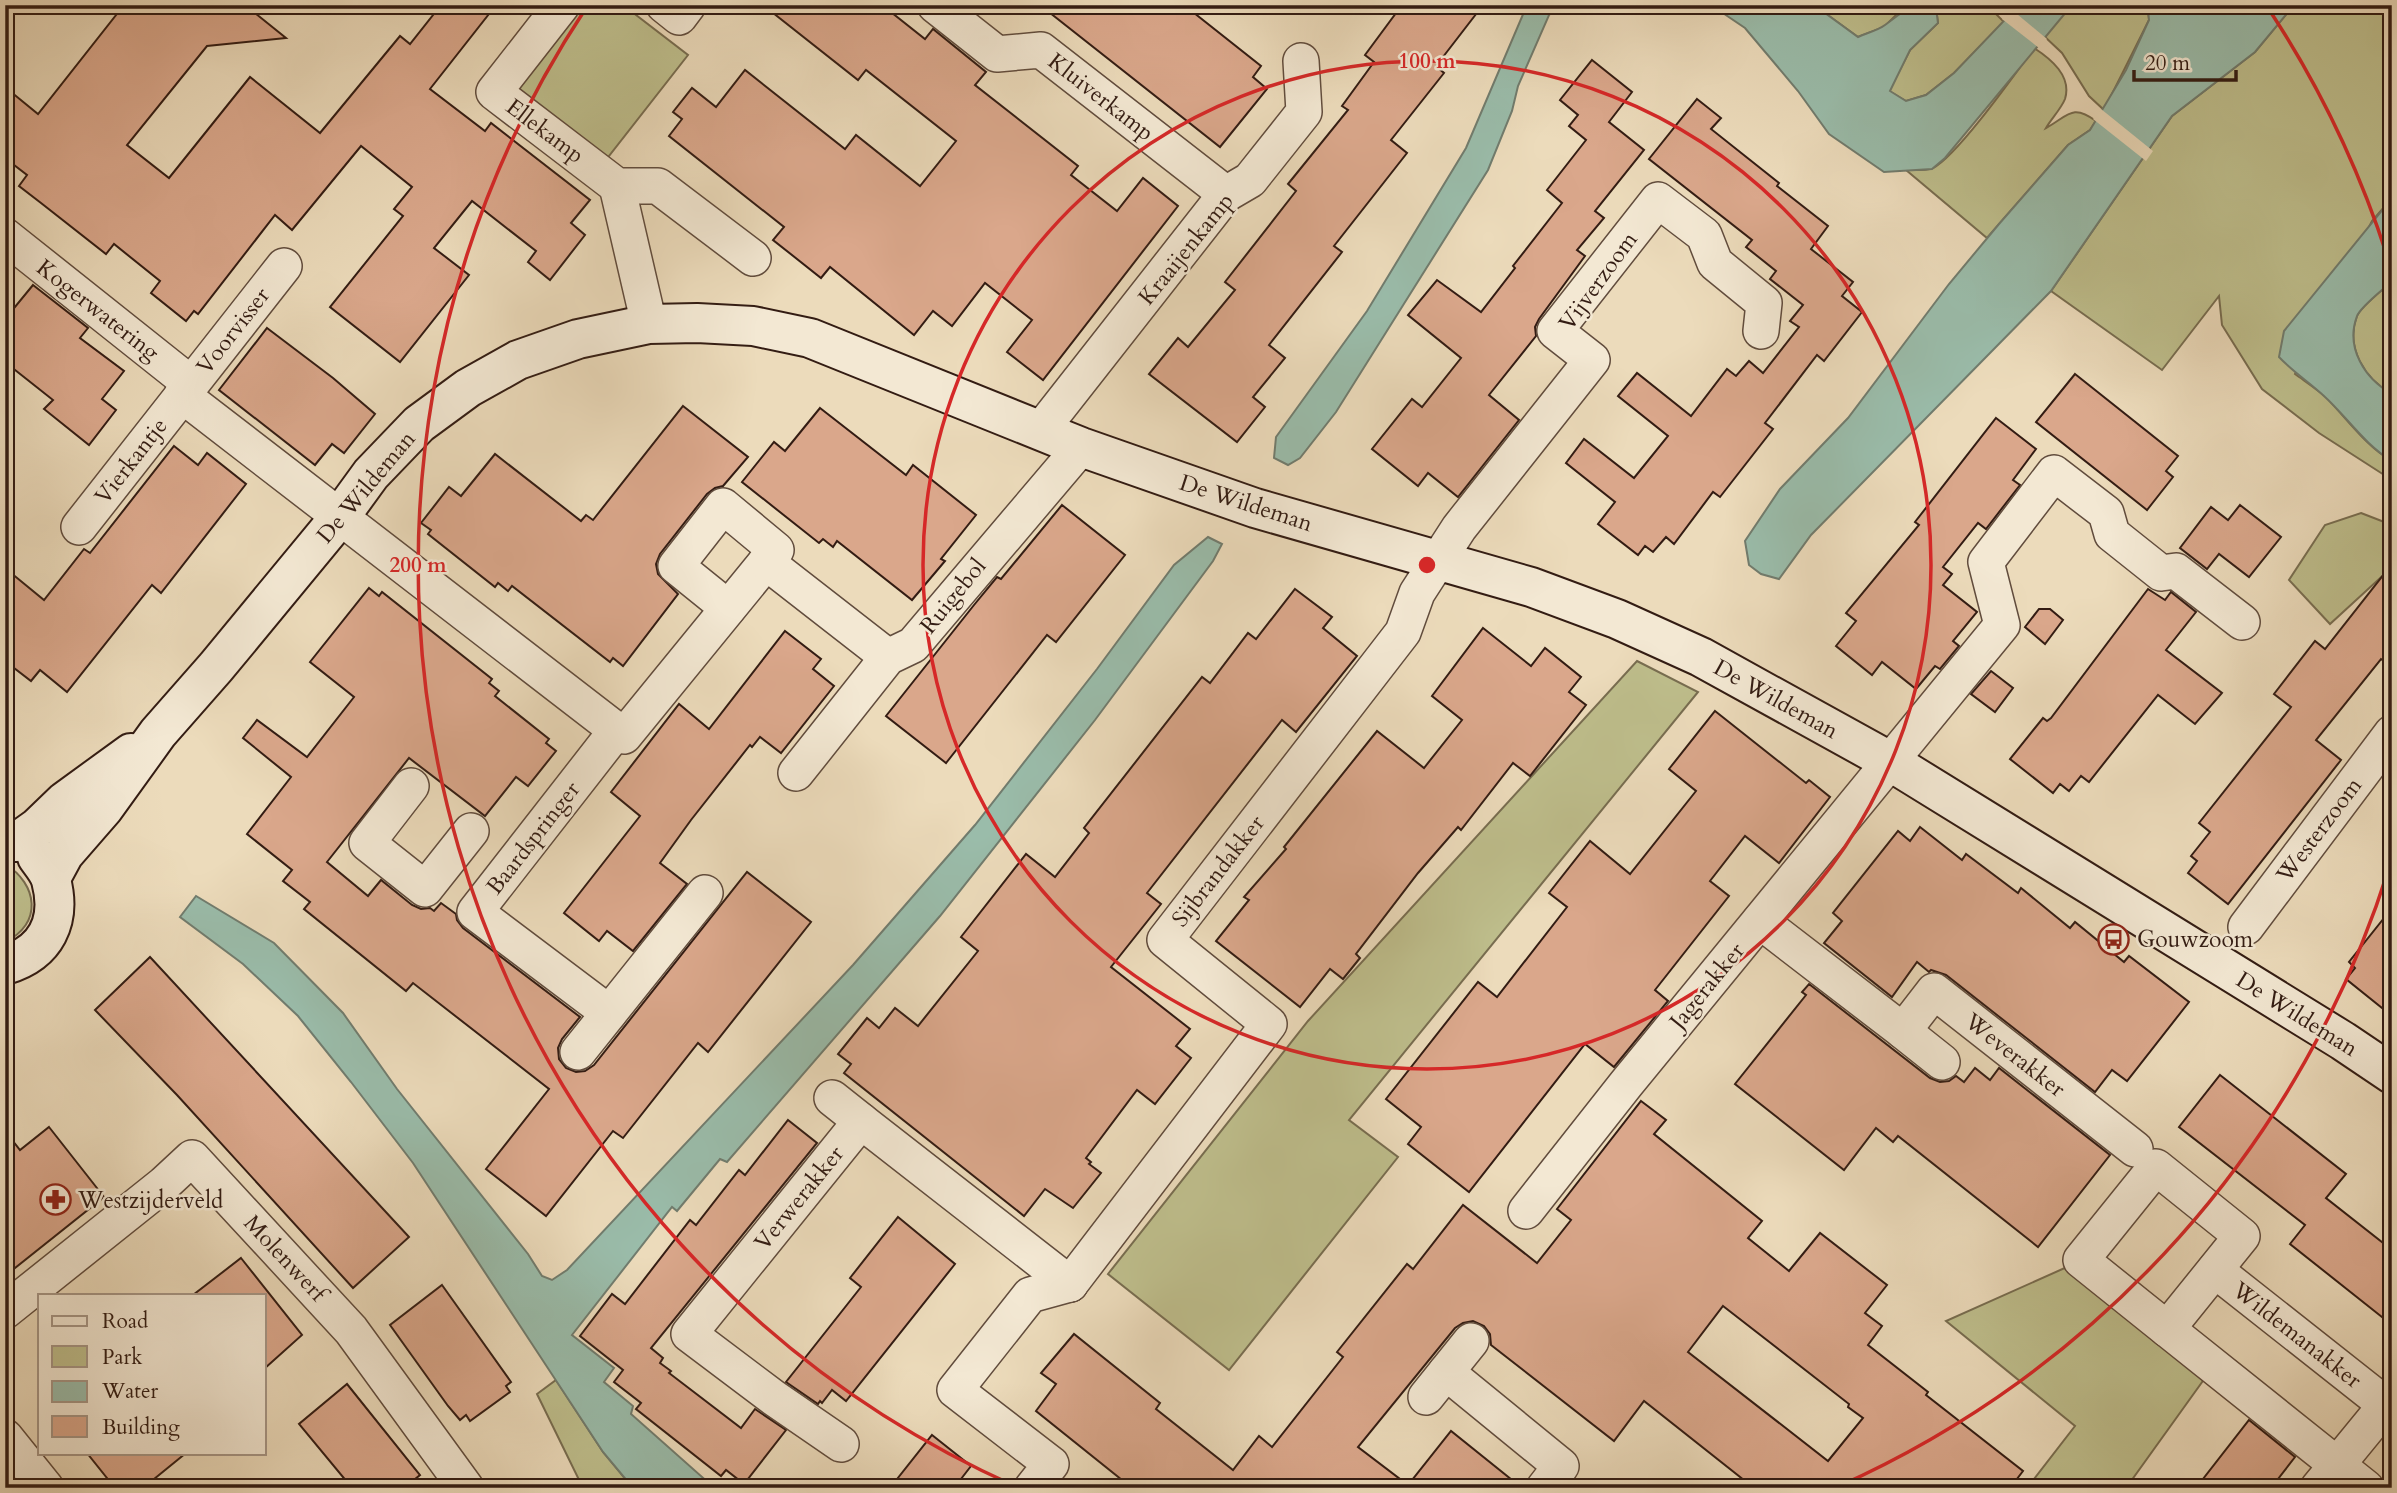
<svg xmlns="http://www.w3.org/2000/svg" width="2397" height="1493" font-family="Cardo,serif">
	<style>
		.green { fill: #bebe8c; stroke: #786d50; stroke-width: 2 }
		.water { fill: #9abcaa; stroke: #717c6e; stroke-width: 2 }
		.pier { fill: #ecdbbb }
		.building { fill: #daa78b; stroke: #331c13; stroke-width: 2; fill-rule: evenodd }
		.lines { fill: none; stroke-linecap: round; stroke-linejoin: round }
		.street-casing { stroke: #614c3d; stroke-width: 38 }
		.secondary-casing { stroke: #331c13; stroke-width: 42 }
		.street { stroke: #f3e8d3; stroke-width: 35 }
		.secondary { stroke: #f3e8d3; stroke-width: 38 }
		.ring { fill: none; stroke: #d62828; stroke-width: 3.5 }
		.labels { text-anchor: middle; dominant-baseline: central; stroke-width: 5; stroke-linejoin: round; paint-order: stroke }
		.street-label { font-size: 23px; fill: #331c13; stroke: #f3e8d3 }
		.poi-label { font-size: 23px; fill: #331c13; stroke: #f3e8d3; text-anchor: start }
		.centre { fill: #d62828; stroke: #f3e8d3; stroke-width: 3.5 }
		.ring-label { font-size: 21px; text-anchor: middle; font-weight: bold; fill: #d62828; stroke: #f3e8d3; stroke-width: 5; stroke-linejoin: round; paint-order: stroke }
	</style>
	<rect width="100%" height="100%" fill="#ecdbbb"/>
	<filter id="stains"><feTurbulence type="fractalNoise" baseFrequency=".00286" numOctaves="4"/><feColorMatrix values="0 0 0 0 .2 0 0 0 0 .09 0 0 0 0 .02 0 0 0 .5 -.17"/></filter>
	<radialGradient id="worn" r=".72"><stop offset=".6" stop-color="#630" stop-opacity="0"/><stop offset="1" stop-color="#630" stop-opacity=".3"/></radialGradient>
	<g class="green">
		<path d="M582,5H623L688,55L605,161L516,90Z"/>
		<path d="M1814,5H1914L1901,10L1884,27L1858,37Z"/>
		<path d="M1930,5H1987L2004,22L1954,73L1926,95L1906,101L1889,91L1910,50L1938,23L1936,8Z"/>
		<path d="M2072,5H2142L2148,10L2149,20L2104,110L2089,96L2062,53L2044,36Z"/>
		<path d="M2294,5H2392V198L2372,221L2295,374C2306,382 2317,389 2327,398C2347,419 2366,446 2392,461V480L2319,433L2262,389L2222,325L2219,296L2162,370L2051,291L2172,116L2255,52Z"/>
		<path d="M2034,48C2051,59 2072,76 2065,99C2061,109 2051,119 2046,128C2068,116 2072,103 2096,121L2090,130L2068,145L1987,238L1906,170C1914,170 1925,171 1933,168C1957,156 2015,74 2034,48Z"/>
		<path d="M2392,281V394C2365,379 2345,348 2357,316C2361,306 2384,289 2392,281Z"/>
		<path d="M2361,513L2392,525V560L2390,569L2330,624L2289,580L2325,525Z"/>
		<path d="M1637,661L1698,692L1349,1120L1398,1157L1229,1370L1108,1274L1308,1021Z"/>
		<path d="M5,864C38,884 43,924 5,942Z"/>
		<path d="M2067,1267L2205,1378L2126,1488H2027L2075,1426L1946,1321Z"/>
		<path d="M556,1380L603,1452L633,1488H583L537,1394Z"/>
	</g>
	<g class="water">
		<path d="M1527,5H1560L1549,15L1518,86L1512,111L1488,170L1336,412L1300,458L1288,465L1274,458L1276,437L1367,311L1466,148Z"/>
		<path d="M1711,5H1814L1858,37C1866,33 1877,31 1885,25C1902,13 1912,0 1936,8L1938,23L1910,50L1890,91L1906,101L1926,95L1954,73L2019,5H2072L1945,158L1932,169L1884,172L1829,134L1798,91L1745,28Z"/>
		<path d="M2142,5H2294L2255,52L2172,116L2051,291L1811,535L1779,579L1761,574L1749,565L1745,541L1780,489L1848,418L1949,284L1999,224L2068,145L2090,130L2126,70L2149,20L2148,10Z"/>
		<path d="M2392,198V281C2384,289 2361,306 2357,316C2345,348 2365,379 2392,394V461C2365,445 2347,417 2324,396C2309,382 2293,372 2279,357L2284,331Z"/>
		<path d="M1208,537L1222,544L1213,561L1095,720L940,916L727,1162L720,1159L677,1211L672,1207L572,1335L614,1368L604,1382L633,1406L631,1414L710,1484L709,1488H633L603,1452L413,1163L351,1082L298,1016L243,964L180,917L196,896L274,943L343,1013L397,1089L528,1254L542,1276L552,1280L567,1270L853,965L975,825L1097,669L1174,565Z"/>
	</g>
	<g class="pier">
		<path d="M2011,9L2047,39L2039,48L2002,19Z"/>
		<path d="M2101,109L2153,151L2146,161L2093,119Z"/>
	</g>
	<g class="building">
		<path d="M124,5H245L286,38L207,46L127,145L169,178L250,77L320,133L400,36L410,44L441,5H496L430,89L485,131L491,123L590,200L571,223L585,235L550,280L528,262L536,251L472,201L434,248L469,275L400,362L330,307L403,216L394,209L412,187L361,146L292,230L275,215L198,314L194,311L186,321L151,293L160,281L114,244L106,254L41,203L19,186L27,175L5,158V87L38,114Z"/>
		<path d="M763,5H882L925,39L933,29L986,72L975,85L1078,166L1071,175L1117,211L1143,178L1178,206L1043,380L1007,352L1032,320L985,283L952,326L933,311L914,335L830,267L821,278L773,240L784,227L669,136L682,119L673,112L692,88L716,107L745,70L845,149L856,135L920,186L956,141L866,70L858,80Z"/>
		<path d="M1040,5H1184L1261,66L1253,77L1267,89L1220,147Z"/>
		<path d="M1402,5H1483L1436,66L1444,73L1391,140L1407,153L1334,246L1342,252L1269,345L1285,358L1253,397L1265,407L1237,442L1149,374L1178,338L1188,347L1235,290L1225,282L1296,191L1288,184L1348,110L1342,106L1374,62L1365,55Z"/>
		<path d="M1592,60L1632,92L1609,122L1644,150L1595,211L1604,218L1577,250L1585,256L1539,319L1535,327L1536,336L1489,395L1519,420L1458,497L1428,473L1418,486L1372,449L1412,399L1422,407L1461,358L1408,315L1437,280L1481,312L1515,268L1513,266L1562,203L1547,190L1586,140L1569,126L1578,115L1560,100Z"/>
		<path d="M1697,99L1721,118L1711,129L1779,183L1777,186L1828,226L1811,249L1853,282L1842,296L1862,312L1824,361L1817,355L1765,423L1773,429L1720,497L1713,492L1674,544L1666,537L1653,552L1645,546L1638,555L1598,524L1615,502L1566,463L1584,439L1634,478L1668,436L1618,396L1637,373L1691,416L1727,369L1736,376L1749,361L1763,373L1799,327L1790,321L1803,305L1770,279L1776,271L1746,247L1752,240L1649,159Z"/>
		<path d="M33,285L88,328L80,338L124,371L102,399L116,410L89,445L44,409L53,400L5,362V319Z"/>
		<path d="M267,328L333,378L375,414L344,453L332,444L315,465L219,390Z"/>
		<path d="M2075,374L2178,456L2166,471L2173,477L2147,510L2036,422Z"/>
		<path d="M683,406L748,457L723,486L715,488L707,494L660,554L656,564L658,574L678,594L623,666L613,658L610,662L512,586L508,591L498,583L495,587L428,534L431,530L421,523L449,487L461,496L495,454L581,521L586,515L593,520Z"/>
		<path d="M820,408L906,475L913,465L976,515L941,559L945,561L912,600L837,541L833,547L823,539L819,543L742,482L774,442L785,451Z"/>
		<path d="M1996,418L2036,449L2013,480L2020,485L1986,529L1978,523L1943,567L1952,574L1943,585L1977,612L1953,641L1959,646L1940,669L1935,666L1916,689L1882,662L1872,675L1836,646L1856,621L1846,613L1919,525L1915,522Z"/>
		<path d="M174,446L198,465L207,453L246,484L161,593L152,585L67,692L40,670L31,681L5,661V568L44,600L84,549L90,553Z"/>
		<path d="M1062,505L1125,555L1056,642L1047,635L946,763L886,716L974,605L997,577L1001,579Z"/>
		<path d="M2240,505L2281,537L2249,577L2219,554L2207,569L2180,548L2211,507L2228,520Z"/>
		<path d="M2392,564V667L2381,659L2316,740L2341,760L2228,904L2188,873L2197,861L2191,856L2210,832L2199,823L2291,707L2274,694L2315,641L2325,649Z"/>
		<path d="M369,588L379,596L382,592L492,679L489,683L499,691L495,696L549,739L546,743L556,751L528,786L516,777L485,816L409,758L327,862L368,896L381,880L412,905L421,909L430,908L434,911L441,903L456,914L457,920L463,928L580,1017L562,1039L558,1048L559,1059L566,1068L576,1072L585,1071L594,1065L747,872L811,922L708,1052L698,1043L623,1138L613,1131L546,1216L486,1169L549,1089L413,983L406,991L304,909L310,902L283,881L292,870L247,834L291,777L243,738L257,720L307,757L354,697L310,662Z"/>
		<path d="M1295,589L1332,617L1323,628L1357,656L1296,732L1282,720L1147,893L1161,904L1111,967L1190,1029L1176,1046L1191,1058L1155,1104L1137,1090L1086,1158L1091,1162L1089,1164L1101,1173L1073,1208L1045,1189L1024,1216L844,1073L851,1064L838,1054L867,1018L879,1028L895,1008L918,1026L978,951L961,937L1026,854L1055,877L1089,833L1084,828L1202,677L1210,683L1248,633L1256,639Z"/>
		<path d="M2148,589L2165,600L2171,592L2196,612L2166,650L2222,693L2195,724L2158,695L2089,782L2081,776L2069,791L2060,784L2053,793L2010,759L2043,718L2047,721L2051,718Z"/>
		<path d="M2039,609H2050L2063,620L2045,644L2025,627Z"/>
		<path d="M1483,628L1531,666L1545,648L1581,677L1569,692L1586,705L1530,776L1513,763L1461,830L1458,827L1418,873L1356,954L1360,958L1343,979L1330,969L1300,1007L1216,941L1249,900L1244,897L1286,849L1284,847L1377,731L1424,768L1462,720L1432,696Z"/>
		<path d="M785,631L821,659L813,669L834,686L781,753L760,737L752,747L750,745L691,820L660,863L687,884L633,951L607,931L599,941L564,913L640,816L611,792L679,704L709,729Z"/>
		<path d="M1991,671L2013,688L1995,712L1971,694Z"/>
		<path d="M1715,711L1806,783L1809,780L1830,797L1779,863L1745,836L1710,881L1729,896L1655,990L1668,1001L1614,1067L1585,1044L1469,1192L1408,1144L1421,1127L1386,1099L1478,982L1497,997L1567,907L1549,893L1590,841L1630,874L1696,791L1669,769Z"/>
		<path d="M1920,827L1962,860L1966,854L2018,893L2021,888L2070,928L2075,922L2124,962L2129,956L2189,1002L2127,1081L2112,1070L2095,1092L1946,975L1931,970L1929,972L1917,962L1892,997L1824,943L1842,921L1833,913L1898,831L1910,841Z"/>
		<path d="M2392,908V1016L2346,979L2355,968L2349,962Z"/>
		<path d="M150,957L409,1237L353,1288L177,1095L95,1010Z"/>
		<path d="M1809,984L1930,1078L1940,1082L1949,1081L1956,1076L1964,1082L1975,1068L1990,1080L1999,1068L2110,1155L2038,1247L1898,1136L1893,1142L1876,1128L1844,1170L1735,1084L1806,995L1802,992Z"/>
		<path d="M2220,1075L2346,1174L2326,1198L2392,1250V1325L2290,1244L2305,1225L2179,1127Z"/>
		<path d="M1641,1101L1666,1120L1654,1134L1762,1221L1748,1238L1789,1271L1820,1233L1887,1285L1865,1313L1882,1326L1868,1345L1928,1392L1926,1395L2023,1471L2010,1488H1754L1644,1401L1614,1441L1491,1345L1490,1334L1484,1326L1473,1321L1463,1323L1455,1328L1358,1447L1408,1485L1451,1431L1522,1488H1132L1036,1411L1056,1384L1041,1373L1074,1334L1160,1403L1156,1409L1233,1470L1259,1436L1272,1447L1343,1357L1337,1352L1407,1264L1413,1269L1463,1205L1537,1263L1571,1220L1557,1209ZM1723,1306L1849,1404L1848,1407L1863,1418L1828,1461L1688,1352Z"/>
		<path d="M788,1120L817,1143L651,1348L663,1358L660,1363L671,1371L669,1373L741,1428L755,1409L786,1430L744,1484L726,1470L721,1476L636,1409L641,1403L614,1382L623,1370L580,1336L612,1294L625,1304L690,1220L696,1225L739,1170L745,1175Z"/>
		<path d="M49,1127L104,1197L5,1276V1131L20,1150Z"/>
		<path d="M898,1217L955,1264L846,1401L832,1390L822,1403L820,1401L818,1404L786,1382L861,1287L850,1278Z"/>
		<path d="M241,1258L302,1335L264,1369V1295H193Z"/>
		<path d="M442,1285L511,1382L506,1386L510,1392L470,1421L466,1415L460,1420L448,1406L390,1325Z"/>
		<path d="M347,1384L420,1475L404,1488H352L299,1424Z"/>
		<path d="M2249,1420L2295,1457L2271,1488H2196Z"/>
		<path d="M932,1435L971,1466L954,1488H890Z"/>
		<path d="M87,1453H186L143,1488H115Z"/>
	</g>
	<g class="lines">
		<defs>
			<g id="street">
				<path d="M562,5L494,92L617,186H658L753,258"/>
				<path d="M664,5L679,17L688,5"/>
				<path d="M935,5L997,54L1041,50L1226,194"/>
				<path d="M617,186L649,324"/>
				<path d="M5,236L191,384"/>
				<path d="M182,395L624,736L766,562L888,657"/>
				<path d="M1040,431L1226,194L1250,180L1304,112L1301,61"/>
				<path d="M79,527L284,266"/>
				<path d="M728,608L676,566L723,506L776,550L766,562"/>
				<path d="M796,773L888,657L913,645L1081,447"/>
				<path d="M411,786L367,843L425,889L471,831"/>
				<path d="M1760,921L1903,1031L1934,991L2135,1149"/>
				<path d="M2246,927L2392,733"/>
				<path d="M609,1013L475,912L617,730"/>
				<path d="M1903,1031L1942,1062"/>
				<path d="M578,1052L705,893"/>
				<path d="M832,1098L861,1121"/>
				<path d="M2156,1167L2242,1236L2167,1329L2081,1260Z"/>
				<path d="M1526,1211L1626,1084L2002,625L1986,562L2054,473L2106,513L2112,534L2161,573L2176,571L2242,622"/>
				<path d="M2215,1270L2386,1405L2318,1488"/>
				<path d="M1070,1284L1269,1024L1165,940L1403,632L1417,593L1459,528L1592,360L1555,331L1658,200L1704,235L1715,263L1764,303L1761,331"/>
				<path d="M5,1311L164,1184L192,1158L351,1330L466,1488"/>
				<path d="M2167,1329L2366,1488"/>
				<path d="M1446,1372L1561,1466L1544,1488"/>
				<path d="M1426,1397L1471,1341"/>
				<path d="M5,1437L46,1488"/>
				<path d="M841,1444L774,1398L689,1334L861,1121L1070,1284"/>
				<path d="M1032,1488L1051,1464L955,1390L1030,1295L1070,1284"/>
			</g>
			<g id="secondary">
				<path d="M17,842L38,827L65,801L131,753"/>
				<path d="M51,878L64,854L104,808L158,733L216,667L339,518L371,474L419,424L468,388L518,360L578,339L649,324L697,323L753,326L810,338L1081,447L1255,508L1531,587L1617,619L1701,657L1891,762L2343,1041L2392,1074"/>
				<path d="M5,965C46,953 62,921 51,880C49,872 42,864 37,857"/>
			</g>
		</defs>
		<use href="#street" class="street-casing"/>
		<use href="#secondary" class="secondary-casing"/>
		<use href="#street" class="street"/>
		<use href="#secondary" class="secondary"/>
	</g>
	<g class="ring">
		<circle cx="1427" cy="565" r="504"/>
		<path d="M2389 868A1009 1009 0 0 1 1837 1487M1017 1487A1009 1009 0 0 1 586 8M2268 8A1009 1009 0 0 1 2389 262"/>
	</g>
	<defs>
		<symbol id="bus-ring" viewBox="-11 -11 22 22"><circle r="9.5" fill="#f3e8d3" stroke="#8f2418" stroke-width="1.5"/><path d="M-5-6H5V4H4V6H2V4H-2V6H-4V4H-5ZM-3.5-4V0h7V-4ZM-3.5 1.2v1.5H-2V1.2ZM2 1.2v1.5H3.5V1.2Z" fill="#8f2418"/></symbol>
		<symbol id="pharmacy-ring" viewBox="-11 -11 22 22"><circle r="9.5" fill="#f3e8d3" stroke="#8f2418" stroke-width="1.5"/><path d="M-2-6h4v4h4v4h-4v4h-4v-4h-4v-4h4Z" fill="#8f2418"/></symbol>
	</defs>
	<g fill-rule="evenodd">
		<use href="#bus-ring" x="2096" y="922" width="35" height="35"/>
		<use href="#pharmacy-ring" x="38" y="1182" width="35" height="35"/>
	</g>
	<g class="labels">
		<g class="street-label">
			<text transform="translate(1101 97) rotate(38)">Kluiverkamp</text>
			<text transform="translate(545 131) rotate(37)">Ellekamp</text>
			<text transform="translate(1186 249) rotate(-51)">Kraaijenkamp</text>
			<text transform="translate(1598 281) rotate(-54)">Vijverzoom</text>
			<text transform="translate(98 310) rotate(38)">Kogerwatering</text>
			<text transform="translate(233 331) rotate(-52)">Voorvisser</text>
			<text transform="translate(131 461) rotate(-52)">Vierkantje</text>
			<text transform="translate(366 487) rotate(-50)">De Wildeman</text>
			<text transform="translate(1246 503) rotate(18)">De Wildeman</text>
			<text transform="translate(953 596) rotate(-51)">Ruigebol</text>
			<text transform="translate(1776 699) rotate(29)">De Wildeman</text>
			<text transform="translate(2319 830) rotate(-53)">Westerzoom</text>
			<text transform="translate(533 838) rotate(-52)">Baardspringer</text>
			<text transform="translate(1218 871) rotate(-52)">Sijbrandakker</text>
			<text transform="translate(1707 986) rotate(-51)">Jagerakker</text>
			<text transform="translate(2297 1014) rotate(32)">De Wildeman</text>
			<text transform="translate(2015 1055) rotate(38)">Weverakker</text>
			<text transform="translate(799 1198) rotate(-51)">Verwerakker</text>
			<text transform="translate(285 1258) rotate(47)">Molenwerf</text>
			<text transform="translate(2297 1335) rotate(38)">Wildemanakker</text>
		</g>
		<g class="poi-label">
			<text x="2137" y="939">Gouwzoom</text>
			<text x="78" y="1200">Westzijderveld</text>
		</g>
	</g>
	<circle cx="1427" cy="565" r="10" class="centre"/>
	<g class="ring-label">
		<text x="1427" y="68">100 m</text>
		<text x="418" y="572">200 m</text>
	</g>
	<rect width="2397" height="1493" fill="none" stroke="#ecdbbb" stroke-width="28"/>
	<rect x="7" y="7" width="2383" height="1479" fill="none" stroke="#331c13" stroke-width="3.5"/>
	<rect x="14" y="14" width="2369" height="1465" fill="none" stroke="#331c13" stroke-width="2"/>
	<rect x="38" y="1294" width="228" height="161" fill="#f3e8d3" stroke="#a69686" stroke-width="2"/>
	<rect x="52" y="1316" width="35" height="10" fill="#f3e8d3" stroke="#a69686" stroke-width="2"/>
	<text x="102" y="1328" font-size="21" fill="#331c13">Road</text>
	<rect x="52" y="1346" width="35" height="21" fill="#bebe8c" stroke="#a69686" stroke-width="2"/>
	<text x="102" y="1364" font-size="21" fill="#331c13">Park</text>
	<rect x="52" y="1381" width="35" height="21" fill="#9abcaa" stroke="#a69686" stroke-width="2"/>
	<text x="102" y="1398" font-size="21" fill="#331c13">Water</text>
	<rect x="52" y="1416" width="35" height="21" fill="#daa78b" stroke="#a69686" stroke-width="2"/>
	<text x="102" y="1434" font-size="21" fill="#331c13">Building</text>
	<path d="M2134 70v10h102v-10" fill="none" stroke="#331c13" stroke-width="3.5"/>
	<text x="2145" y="70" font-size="21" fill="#331c13" stroke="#f3e8d3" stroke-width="5" paint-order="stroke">20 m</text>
	<rect width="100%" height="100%" filter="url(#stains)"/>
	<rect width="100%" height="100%" fill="url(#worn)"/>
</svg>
